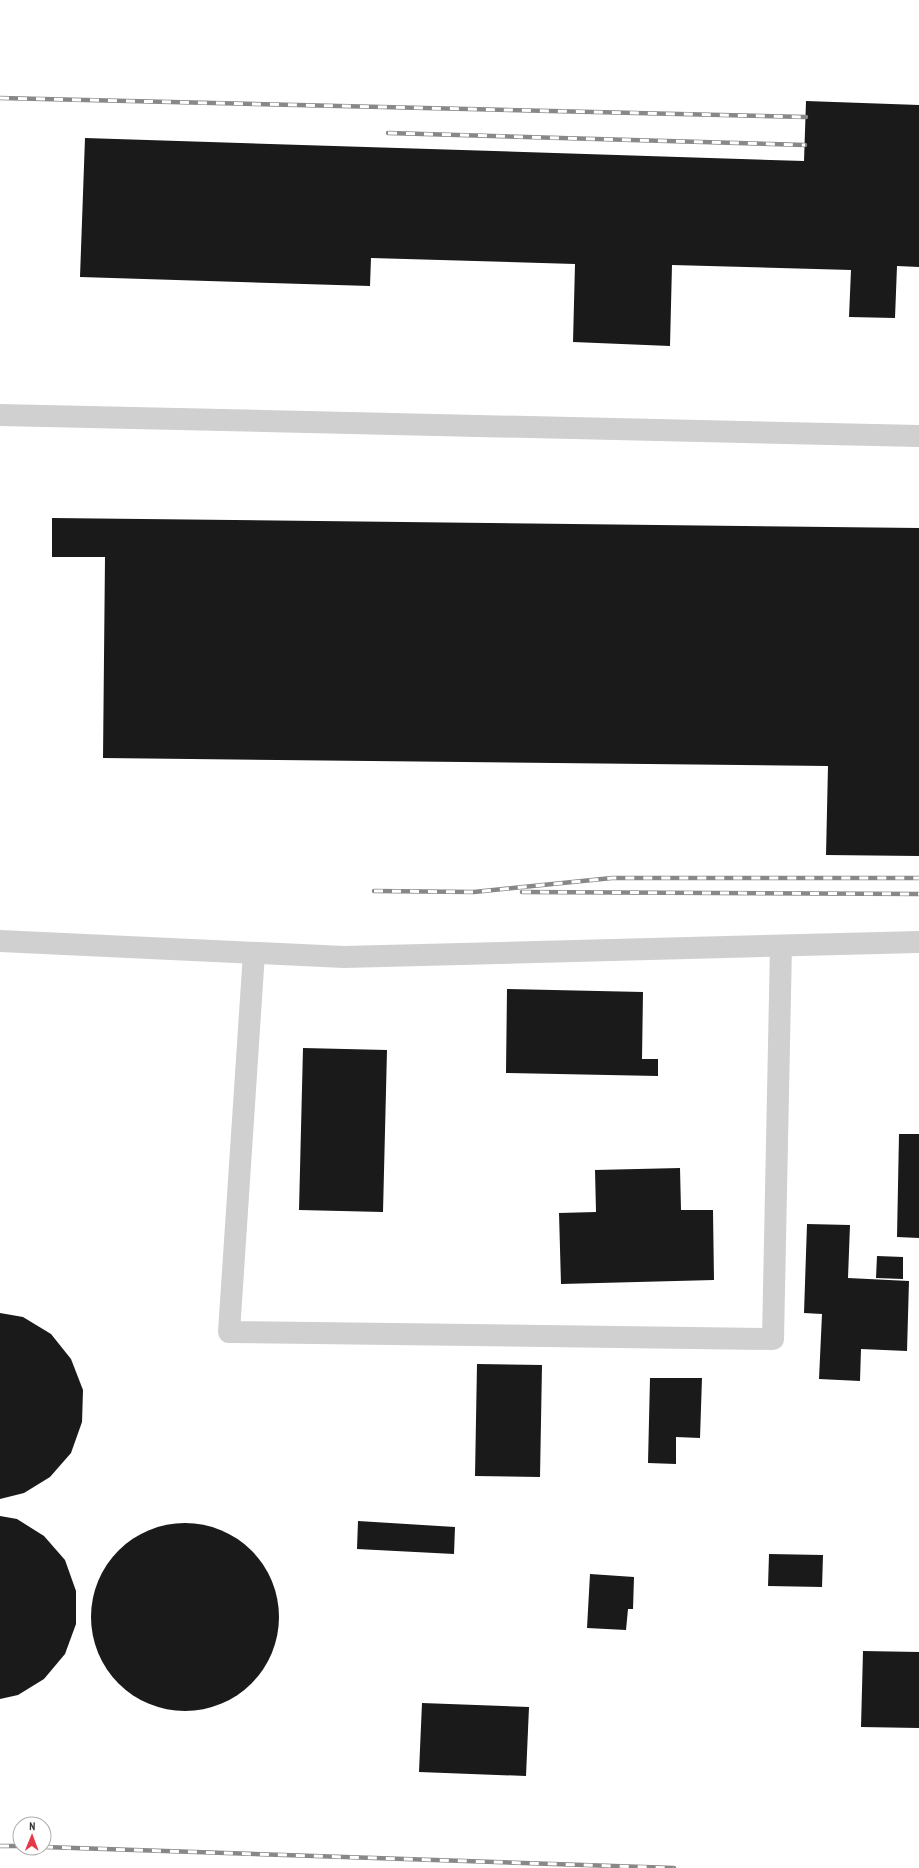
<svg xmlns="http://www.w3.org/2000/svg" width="919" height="1868" font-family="'PT Sans Narrow',sans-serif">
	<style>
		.building { fill: #1a1a1a }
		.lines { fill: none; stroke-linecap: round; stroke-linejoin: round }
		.minor { stroke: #d0d0d0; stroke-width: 22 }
		.rail-casing { stroke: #888; stroke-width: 4.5 }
		.rail { stroke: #fff; stroke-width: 3; stroke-dasharray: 9; stroke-linecap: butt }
	</style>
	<rect width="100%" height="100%" fill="#fff"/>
	<g class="building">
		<path d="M806,101L919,105V267L897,266L895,318L849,317L851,270L672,265L670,346L573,342L575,264L371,258L370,286L80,277L85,138L804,161Z"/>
		<path d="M52,518L919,528V856L826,855L828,766L103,758L105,557H52Z"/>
		<path d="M507,989L643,992L642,1059H658V1076L506,1073Z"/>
		<path d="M303,1048L387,1050L383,1212L299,1210Z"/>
		<path d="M899,1134H919V1238L897,1237Z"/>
		<path d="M680,1168L681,1210H713L714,1280L561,1284L559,1213L596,1212L595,1170Z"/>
		<path d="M807,1224L850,1225L848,1278L909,1281L907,1351L861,1349L860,1381L819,1379L822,1314L804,1313Z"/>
		<path d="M877,1256L903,1257V1279L876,1278Z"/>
		<path d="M0,1313L23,1317L51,1334L71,1359L83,1390L82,1422L71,1453L50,1477L24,1493L0,1499Z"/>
		<path d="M477,1364L542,1365L540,1477L475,1476Z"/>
		<path d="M650,1378H702L700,1438L676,1437V1464L648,1463Z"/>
		<path d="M0,1516L17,1519L44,1536L65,1560L76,1591V1624L65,1654L44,1679L18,1695L0,1699Z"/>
		<path d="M358,1521L455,1527L454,1554L357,1549Z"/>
		<circle cx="185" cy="1617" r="94"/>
		<path d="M769,1554L823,1555L822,1587L768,1586Z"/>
		<path d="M590,1574L634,1577L633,1609H628L626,1630L587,1628Z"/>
		<path d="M863,1651L919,1652V1728L861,1727Z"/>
		<path d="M422,1703L529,1707L526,1776L419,1772Z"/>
	</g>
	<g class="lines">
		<g class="minor">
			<path d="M0,415L919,436"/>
			<path d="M0,941L344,957L919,942"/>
			<path d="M254,953L229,1332L773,1339L781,946"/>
		</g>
		<defs>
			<g id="rail">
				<path d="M0,98L806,117"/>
				<path d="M388,133L805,145"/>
				<path d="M374,891L474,892L612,878H919"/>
				<path d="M522,892L919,894"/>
				<path d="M0,1846H20"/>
				<path d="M44,1847L674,1868"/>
			</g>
		</defs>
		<use href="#rail" class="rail-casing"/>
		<use href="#rail" class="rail"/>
	</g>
	<g transform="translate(32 1836) rotate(1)"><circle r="19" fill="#ffffff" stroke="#adadad"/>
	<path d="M0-3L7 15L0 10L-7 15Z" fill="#e63946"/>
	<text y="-6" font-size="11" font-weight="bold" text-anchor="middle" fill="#333333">N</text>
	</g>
</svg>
